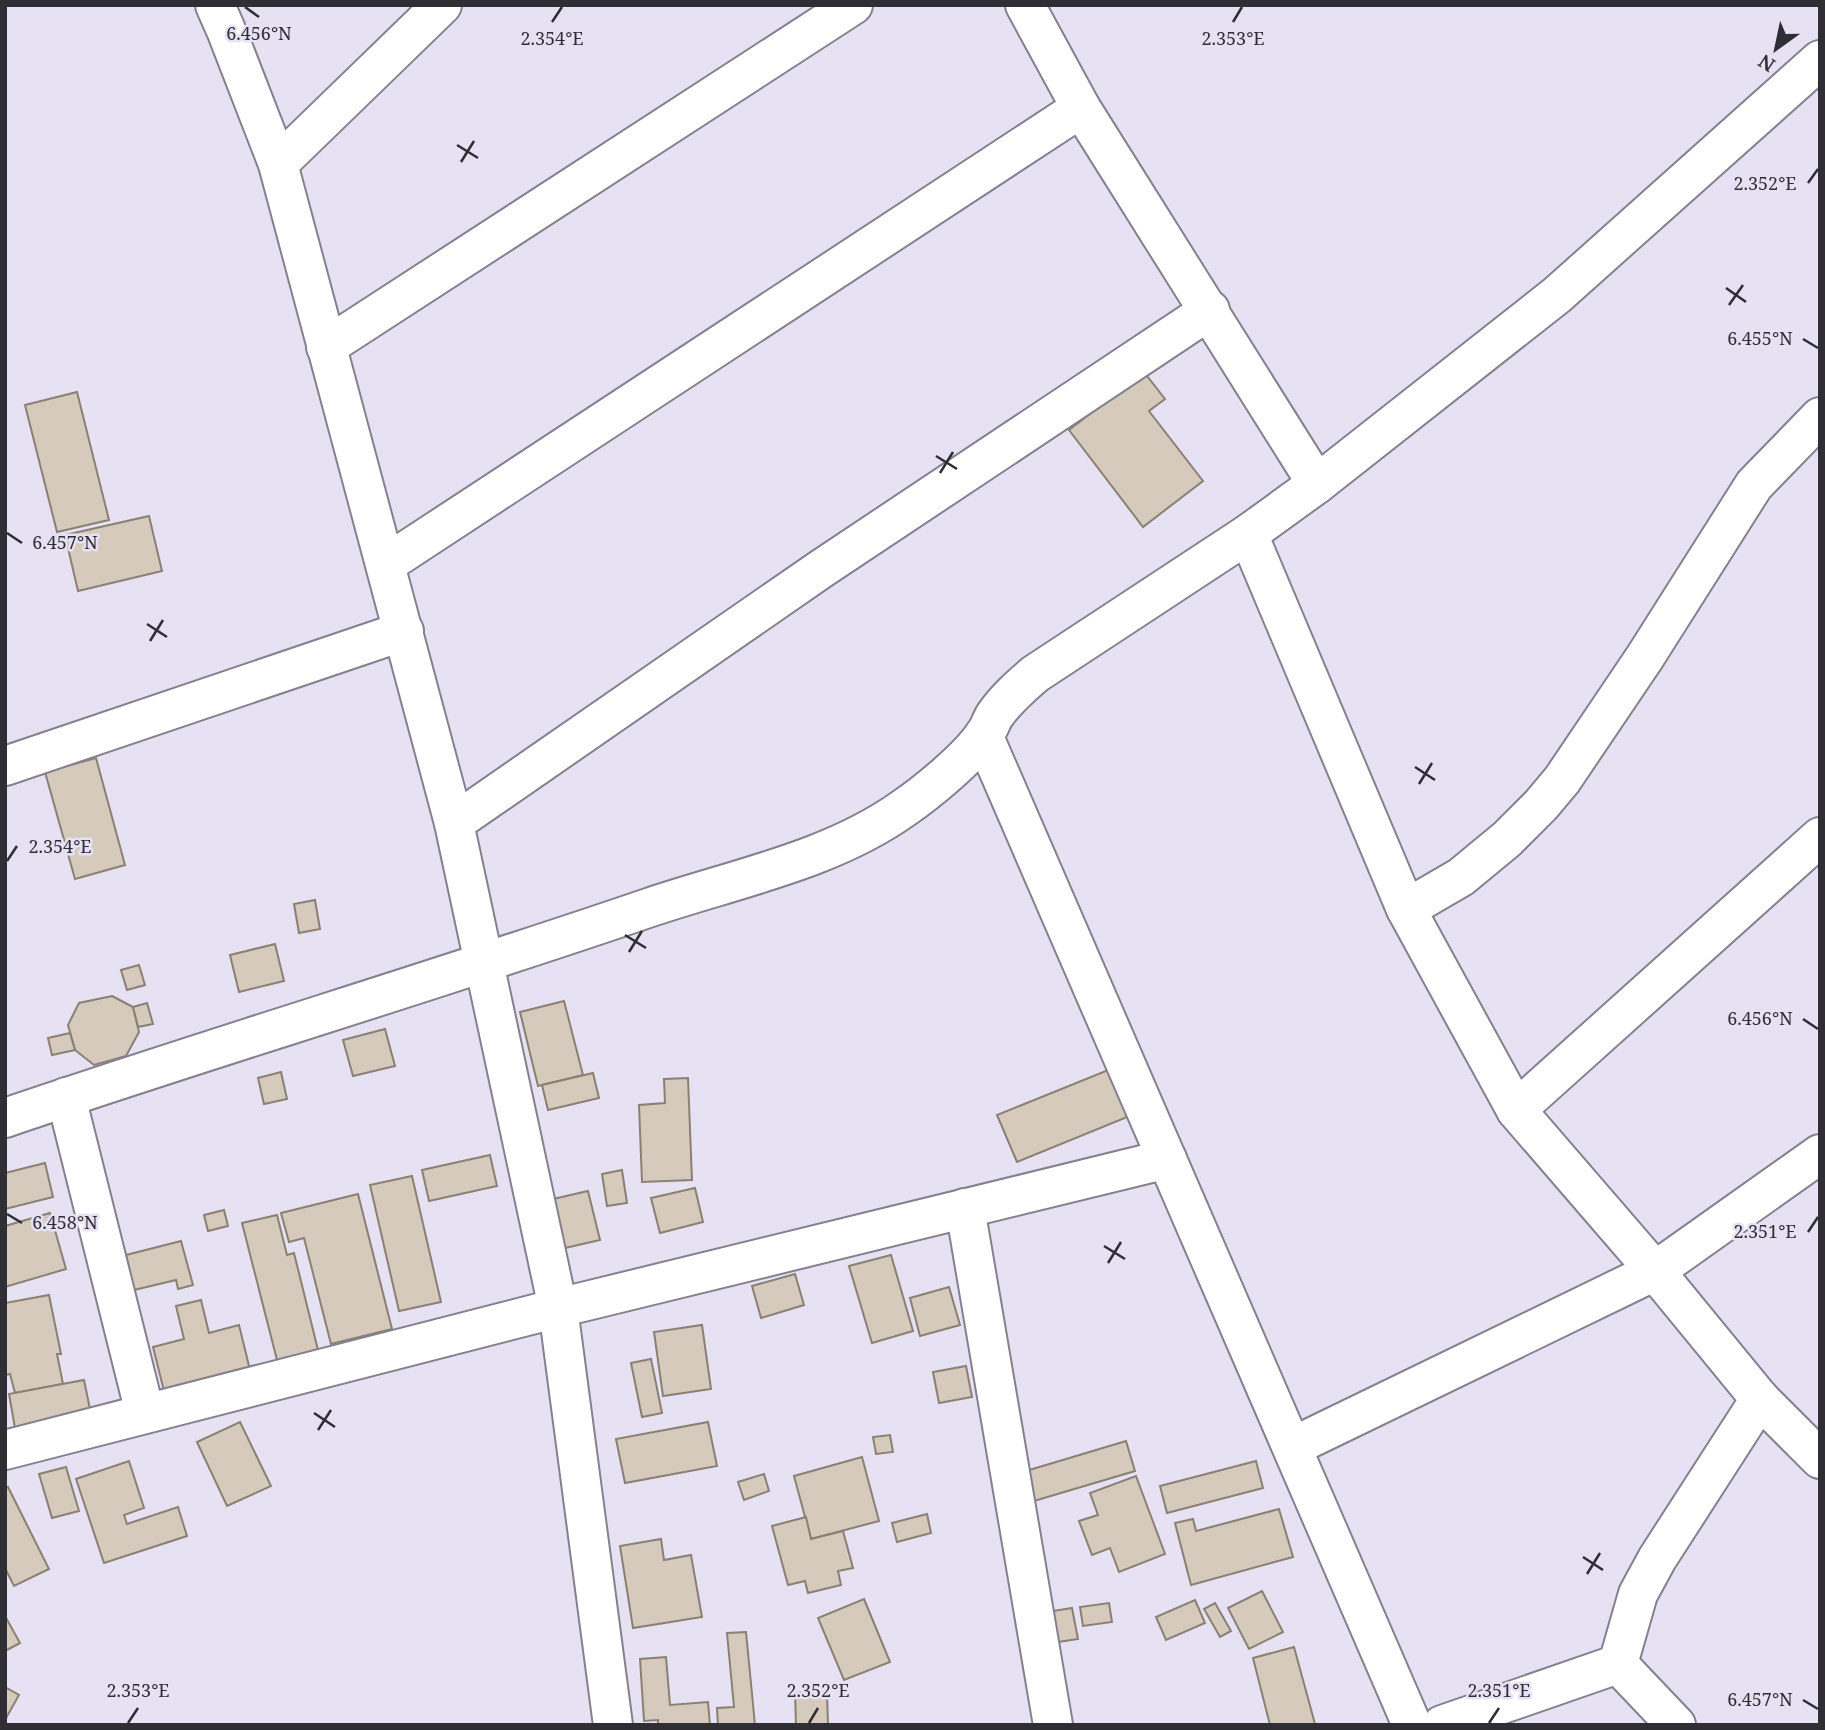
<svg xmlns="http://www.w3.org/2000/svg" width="1825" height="1730" font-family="'Noto Serif',serif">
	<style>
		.building { fill: #d5cabc; stroke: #8a8073; stroke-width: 2 }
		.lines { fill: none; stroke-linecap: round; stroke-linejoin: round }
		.minor-casing { stroke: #84818f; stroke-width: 42 }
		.minor { stroke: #fff; stroke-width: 38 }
		.ticks { fill: none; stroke: #302e35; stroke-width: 2.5 }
		.ticks-label { font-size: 18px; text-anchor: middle; fill: #302e35; stroke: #e6e2f3; stroke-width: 5; stroke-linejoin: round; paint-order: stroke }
	</style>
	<rect width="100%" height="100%" fill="#e6e2f3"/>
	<g class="building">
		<path d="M1144,372L1165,399L1149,411L1203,481L1143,527L1069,430Z"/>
		<path d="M77,392L109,520L57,532L25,405Z"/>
		<path d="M149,516L162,571L78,591L65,535Z"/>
		<path d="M96,758L125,865L75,879L45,772Z"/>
		<path d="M315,900L320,929L299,933L294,904Z"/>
		<path d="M275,944L284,981L239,992L230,955Z"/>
		<path d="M139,965L145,985L127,990L121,970Z"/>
		<path d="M112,996L133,1007L139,1032L126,1056L94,1065L75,1050L68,1025L79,1003Z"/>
		<path d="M564,1001L583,1075L538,1086L520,1012Z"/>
		<path d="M147,1003L153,1024L138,1027L133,1007Z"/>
		<path d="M385,1029L395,1066L353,1076L343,1040Z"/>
		<path d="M70,1033L75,1050L52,1055L48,1038Z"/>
		<path d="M1123,1064L1142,1111L1017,1162L997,1115Z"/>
		<path d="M281,1072L287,1099L264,1104L258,1078Z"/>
		<path d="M593,1073L599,1098L548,1110L542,1085Z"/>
		<path d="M688,1078L692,1180L642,1182L639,1105L665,1103L664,1079Z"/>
		<path d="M490,1155L497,1186L429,1201L422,1170Z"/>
		<path d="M45,1163L53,1197L5,1209V1173Z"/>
		<path d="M622,1170L627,1203L607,1206L602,1174Z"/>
		<path d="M412,1176L441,1302L399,1311L370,1185Z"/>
		<path d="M695,1188L703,1222L660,1233L651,1198Z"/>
		<path d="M588,1191L600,1240L565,1248L553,1199Z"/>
		<path d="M358,1194L392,1329L331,1344L304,1238L289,1242L281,1213Z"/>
		<path d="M224,1210L228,1226L208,1231L204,1215Z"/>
		<path d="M50,1213L66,1269L5,1287V1226Z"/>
		<path d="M277,1215L287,1255L294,1253L318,1350L277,1360L242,1223Z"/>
		<path d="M181,1241L193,1285L178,1289L176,1280L134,1290L126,1255Z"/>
		<path d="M891,1255L913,1331L872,1343L849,1266Z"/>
		<path d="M795,1274L804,1305L761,1318L752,1286Z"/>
		<path d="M949,1287L960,1325L920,1336L910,1298Z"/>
		<path d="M49,1295L61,1354H57L63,1384L15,1393L10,1374L5,1375V1303Z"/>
		<path d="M201,1300L209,1333L239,1325L250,1370L164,1391L153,1347L184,1339L176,1306Z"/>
		<path d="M702,1325L711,1389L663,1396L654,1332Z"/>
		<path d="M651,1359L662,1413L642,1417L631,1363Z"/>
		<path d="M966,1366L972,1397L939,1403L933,1372Z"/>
		<path d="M84,1380L91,1414L15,1428L9,1394Z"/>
		<path d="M240,1422L271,1486L227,1506L197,1442Z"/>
		<path d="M708,1422L717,1466L625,1483L616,1439Z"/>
		<path d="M890,1435L893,1452L876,1454L873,1437Z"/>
		<path d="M1126,1441L1135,1471L1034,1501L1026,1471Z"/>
		<path d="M862,1457L879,1521L811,1539L794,1476Z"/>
		<path d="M129,1461L144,1508L124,1515L127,1524L178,1507L187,1536L104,1563L76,1479Z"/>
		<path d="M1256,1461L1263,1488L1167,1513L1160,1486Z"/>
		<path d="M66,1467L79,1511L52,1518L39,1474Z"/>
		<path d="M764,1474L769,1491L744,1500L738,1482Z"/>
		<path d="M1136,1476L1165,1554L1119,1572L1110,1548L1092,1555L1079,1521L1098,1515L1090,1493Z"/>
		<path d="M8,1487L49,1569L14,1586L5,1568V1488Z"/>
		<path d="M1279,1509L1293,1557L1191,1585L1175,1523L1193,1519L1196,1531Z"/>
		<path d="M927,1514L931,1533L897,1542L892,1523Z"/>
		<path d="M806,1517L811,1539L843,1531L853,1568L838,1571L841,1585L808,1593L805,1581L788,1585L772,1526Z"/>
		<path d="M661,1539L664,1560L691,1555L702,1617L633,1628L620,1546Z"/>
		<path d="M1262,1591L1283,1632L1249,1649L1228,1608Z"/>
		<path d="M864,1599L890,1662L844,1680L818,1618Z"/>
		<path d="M1195,1600L1205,1623L1166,1640L1156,1617Z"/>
		<path d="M1109,1603L1112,1622L1083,1626L1080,1607Z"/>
		<path d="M1215,1603L1231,1631L1220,1637L1204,1609Z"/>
		<path d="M1072,1608L1078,1639L1058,1642L1053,1611Z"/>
		<path d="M5,1616L20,1643L5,1651Z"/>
		<path d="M746,1632L755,1725H718L717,1708L734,1707L727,1633Z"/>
		<path d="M1294,1647L1315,1724L1270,1725L1253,1658Z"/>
		<path d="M666,1657L670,1705L708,1702L710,1725H658V1720L644,1721L640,1659Z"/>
		<path d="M5,1687L19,1695L5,1720Z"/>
		<path d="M827,1692L828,1725H796L795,1693Z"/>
	</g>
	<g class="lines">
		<defs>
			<g id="minor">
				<path d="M215,5L226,30L278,164L454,823L558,1308L613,1725"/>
				<path d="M1025,5L1081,108L1317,484"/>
				<path d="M278,164L442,5"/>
				<path d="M326,347L853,5"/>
				<path d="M1248,534L1406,909L1516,1110L1655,1271L1760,1399L1820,1459"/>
				<path d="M386,564L1081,108"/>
				<path d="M984,737L1412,1725"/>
				<path d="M5,766L404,631"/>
				<path d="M454,823L821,569L1210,310"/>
				<path d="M1406,909L1461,877L1507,839L1541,805L1562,780L1645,657L1754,485L1820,417"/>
				<path d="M66,1097L145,1413"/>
				<path d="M1516,1110L1820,837"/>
				<path d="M5,1118C219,1045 435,981 648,908C733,879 830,861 904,808C926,793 969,758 984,735C989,729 991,721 995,715C1006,699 1021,686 1035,674L1248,534L1317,484L1557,295L1820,60"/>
				<path d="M965,1208L1053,1725"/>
				<path d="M1292,1447L1655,1271L1820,1154"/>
				<path d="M5,1450L558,1308L1167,1159"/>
				<path d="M1618,1664L1638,1594L1657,1559L1760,1399"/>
				<path d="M1618,1664L1676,1725"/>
				<path d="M1442,1725L1618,1664"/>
			</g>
		</defs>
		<use href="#minor" class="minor-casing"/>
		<use href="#minor" class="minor"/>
	</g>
	<path class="ticks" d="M245,7L259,17M552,22L562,7M1233,22L1242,7M457,145L478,158M461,162L474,141M1808,183L1818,169M1726,288L1746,302M1729,305L1743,285M1803,339L1818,348M936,456L957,469M940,473L953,452M7,533L22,543M147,624L167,637M150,641L163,620M1415,767L1435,780M1419,784L1432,763M7,861L17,846M625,935L646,948M629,952L642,931M1803,1019L1818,1029M7,1214L22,1223M1808,1232L1818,1217M1104,1246L1125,1259M1108,1263L1121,1242M314,1413L335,1427M318,1430L331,1410M1583,1557L1603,1570M1587,1574L1600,1553M1803,1700L1818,1709M128,1723L138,1708M809,1723L818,1708M1489,1723L1499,1708"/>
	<g class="ticks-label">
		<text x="259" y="40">6.456°N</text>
		<text x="552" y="45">2.354°E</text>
		<text x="1233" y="45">2.353°E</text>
		<text x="1765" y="190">2.352°E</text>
		<text x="1760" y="345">6.455°N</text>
		<text x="65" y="549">6.457°N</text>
		<text x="60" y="853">2.354°E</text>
		<text x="1760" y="1025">6.456°N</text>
		<text x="65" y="1229">6.458°N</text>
		<text x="1765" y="1238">2.351°E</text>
		<text x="138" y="1697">2.353°E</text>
		<text x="818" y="1697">2.352°E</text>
		<text x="1499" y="1697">2.351°E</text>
		<text x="1760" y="1706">6.457°N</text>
	</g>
	<rect width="1825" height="1730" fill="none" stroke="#302e35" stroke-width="14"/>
	<g transform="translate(1776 49) rotate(213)" stroke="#e6e2f3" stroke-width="5" paint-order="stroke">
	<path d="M0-5L12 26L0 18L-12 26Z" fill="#302e35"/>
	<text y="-10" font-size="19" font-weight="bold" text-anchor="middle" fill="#302e35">N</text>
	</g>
</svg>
